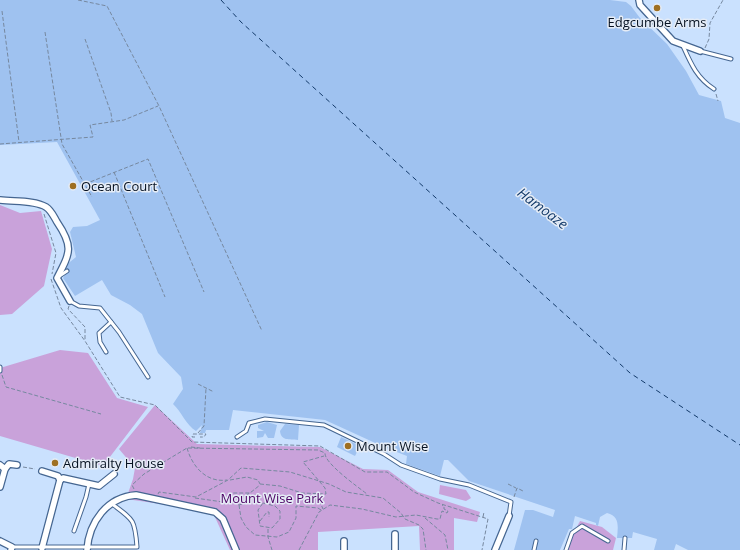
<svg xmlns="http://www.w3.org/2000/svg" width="740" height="550" font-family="'Open Sans',sans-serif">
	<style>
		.green { fill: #c9a2da }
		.water { fill: #9fc2f0 }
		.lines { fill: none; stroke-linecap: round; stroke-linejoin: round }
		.ferry { stroke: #133a6a; stroke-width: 1; stroke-dasharray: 5 4; stroke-linecap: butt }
		.lane-casing { stroke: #456691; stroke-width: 5 }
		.street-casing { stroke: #456691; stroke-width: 8 }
		.path { stroke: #76889f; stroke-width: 1; stroke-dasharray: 4 2; stroke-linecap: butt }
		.lane { stroke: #fff; stroke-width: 3 }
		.street { stroke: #fff; stroke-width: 5.5 }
		.poi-dot { fill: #9e6f21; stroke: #e5ecf6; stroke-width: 1.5 }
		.labels { text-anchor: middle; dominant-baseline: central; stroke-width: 3; stroke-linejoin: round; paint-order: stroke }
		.poi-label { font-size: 13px; fill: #051121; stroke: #e5ecf6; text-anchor: start }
		.park-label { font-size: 13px; fill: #4c0064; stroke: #e5ecf6 }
		.water-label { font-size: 14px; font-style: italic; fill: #133a6a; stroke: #e5ecf6 }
	</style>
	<rect width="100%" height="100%" fill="#cae1fe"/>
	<g class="green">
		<path d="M0,205L20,213L41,211L52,249L44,286L12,314L0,315Z"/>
		<path d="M60,350L88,353L117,398L148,407L103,466L0,436V368Z"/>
		<path d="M155,405L197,444L320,447L363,469L388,470L418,492L480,512L477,522L454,518V550H420L419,526L318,532V550H230L214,515L168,505L126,499L133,479L135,468L119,449Z"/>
		<path d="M440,485L466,490L471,498L466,501L439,494Z"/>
		<path d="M580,521L602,527L616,538L613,550H565Z"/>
	</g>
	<g class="water">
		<path d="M0,0H610L626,2L631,6L640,18L667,44L686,71L699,95L721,101L725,118L740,123V550H688L676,544L674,550H654L657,539L633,532L632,538H617C618,527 620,516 607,513L600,517L598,526L596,525V523L575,516L572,529H569L560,550H514L525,510H533L553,517L555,510L469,481L448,460H444L440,476L406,464L407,456L384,447L325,420L233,410L229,430H206L205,433H200L202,425L196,431C186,425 181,411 173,404L183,389L181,377L158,353L142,314L130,305L111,295L102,280L75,296L63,278L67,272L65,266L76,257L70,232L73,227L87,226L100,220L57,142L0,145Z"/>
		<path d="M267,422L277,425L274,438H268L265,433L263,437L257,438V431H264L258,428V425Z"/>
		<path d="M285,424L299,425L298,440C289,439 281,441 280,431Z"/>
		<path d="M341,437L360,446L355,456L337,447Z"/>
	</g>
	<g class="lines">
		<path class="ferry" d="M221,0L241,22L630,373L740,445"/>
		<defs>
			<g id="lane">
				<path d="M683,46C691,64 697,78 714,89"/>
				<path d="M700,51L731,59"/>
				<path d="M58,277L67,271"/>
				<path d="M70,301L79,306L100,308L119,332L148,377"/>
				<path d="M106,352L100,342L99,333L111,322"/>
				<path d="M0,367V371"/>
				<path d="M237,437L246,431L249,423L265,419L324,425L384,454L401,465L440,479L469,485L511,502L509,516"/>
				<path d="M74,531L86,497L89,484"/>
				<path d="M12,547H137C135,520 134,520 112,504"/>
				<path d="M534,550L536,541"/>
				<path d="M566,550L572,533L582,526L608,541"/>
				<path d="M624,550L625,538"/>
			</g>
			<g id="street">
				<path d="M639,0L640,5L673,41L700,51"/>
				<path d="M0,200C14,202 34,200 46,207C51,210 54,217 57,222C74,247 70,253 57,278L70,301"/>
				<path d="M0,465L5,469"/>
				<path d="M42,471L58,476L60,480"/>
				<path d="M60,480L63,478L99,486L114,474"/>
				<path d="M0,487L5,469L9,464L17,465"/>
				<path d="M395,534V550"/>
				<path d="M0,541L12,547L11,550"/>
				<path d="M344,541V550"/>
				<path d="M42,548L60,480"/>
				<path d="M87,550C89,522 107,497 136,495L215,512L223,519L236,550"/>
				<path d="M495,550L509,516"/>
			</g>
		</defs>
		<use href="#lane" class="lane-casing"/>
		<use href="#street" class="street-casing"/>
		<g class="path">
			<path d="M78,0L107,6L159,106L262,331"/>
			<path d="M2,11L19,142"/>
			<path d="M45,32L62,144L92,197"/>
			<path d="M85,39L111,113L112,121"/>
			<path d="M705,48L709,39L710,23L723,0"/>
			<path d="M716,94L718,101"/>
			<path d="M0,144L93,137L90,125L124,120L158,106"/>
			<path d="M114,172L165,297"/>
			<path d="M85,184L148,159L204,292"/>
			<path d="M44,214L56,253L52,274"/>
			<path d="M51,279L61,308L85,341L120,397L155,405L192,442L320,446L365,472H387L414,492L438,503L488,519L482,550"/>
			<path d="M69,306L68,309L85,327V340"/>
			<path d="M2,375L6,387L101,414"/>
			<path d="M198,384L214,392"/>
			<path d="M198,433L204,426L206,388"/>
			<path d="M195,437H192L193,434H206L204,437H200"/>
			<path d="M191,447L200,448"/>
			<path d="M187,448C192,466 206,483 227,480"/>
			<path d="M23,467L35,469"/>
			<path d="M230,480L247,477L258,480L260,484"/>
			<path d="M260,484L280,486L302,493L326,494L325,488L303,462L324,456"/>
			<path d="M508,484L516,488"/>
			<path d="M134,489L132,485L144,474L187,448L318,450L325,453C324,463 358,487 367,494"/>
			<path d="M158,494L159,492L196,497L228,480L241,468L290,472L329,484L346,492L383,498L401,513L405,519L419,525L423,529L426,550"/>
			<path d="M317,495L323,509"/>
			<path d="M514,497L517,488L523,491"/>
			<path d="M195,498L223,502L233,493H250"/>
			<path d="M263,503L275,506L280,511V519L272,528L260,526L258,510Z"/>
			<path d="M242,504L239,505L237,503L238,500L250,493L260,485"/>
			<path d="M239,505L241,518L246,527L255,535L277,537L289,532L296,518V506L318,508L321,510"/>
			<path d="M483,517L484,512"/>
			<path d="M425,518L445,535L448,550"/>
			<path d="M260,521L267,512H269V517"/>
			<path d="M268,529V537L272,550"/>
			<path d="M299,550L319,512L330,505L362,509L396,517L416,515L437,519H440L442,511L447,513L448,511L444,509V506L442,505"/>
		</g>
		<use href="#lane" class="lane"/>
		<use href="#street" class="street"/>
	</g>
	<g class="poi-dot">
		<circle cx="657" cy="8" r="4"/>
		<circle cx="73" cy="186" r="4"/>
		<circle cx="348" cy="446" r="4"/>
		<circle cx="55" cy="463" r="4"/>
	</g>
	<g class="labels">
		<g class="poi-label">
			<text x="657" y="22" text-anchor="middle">Edgcumbe Arms</text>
			<text x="81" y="186">Ocean Court</text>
			<text x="356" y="446">Mount Wise</text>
			<text x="63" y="463">Admiralty House</text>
		</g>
		<g class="park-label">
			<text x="272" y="498">Mount Wise Park</text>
		</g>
		<g class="water-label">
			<text transform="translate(543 208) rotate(37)">Hamoaze</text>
		</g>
	</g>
</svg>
